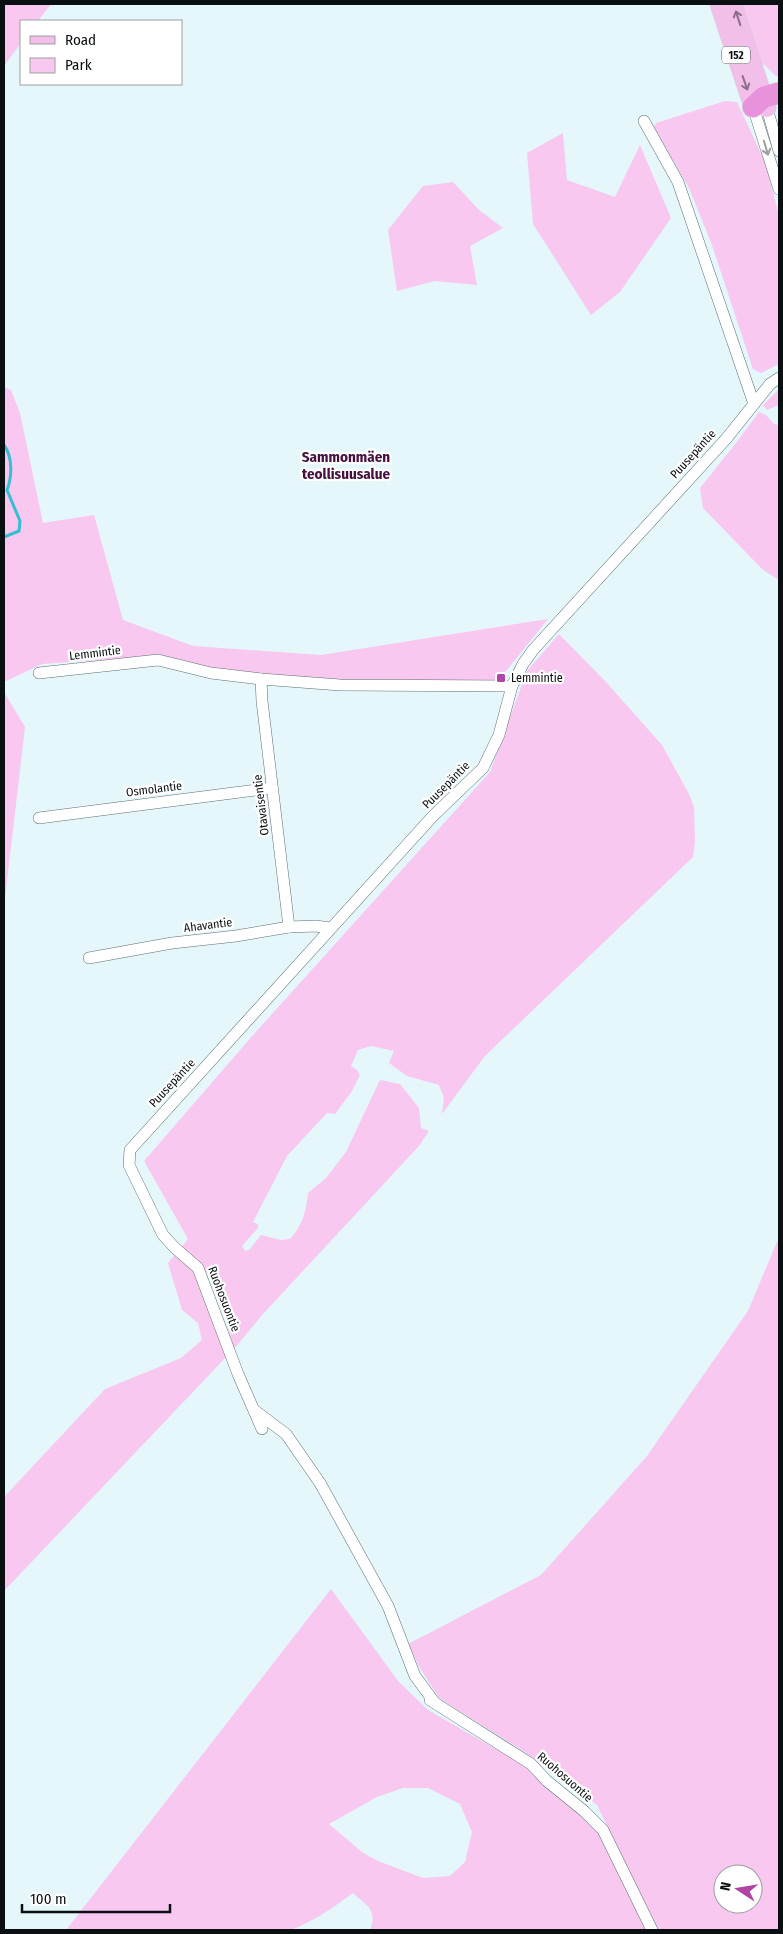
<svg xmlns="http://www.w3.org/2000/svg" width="783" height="1934" font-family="'Fira Sans Condensed',sans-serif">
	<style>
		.green { fill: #f8c8f0; fill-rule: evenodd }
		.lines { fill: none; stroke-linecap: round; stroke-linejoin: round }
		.stream { stroke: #35bfd3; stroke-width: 3 }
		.minor-casing { stroke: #5e6e71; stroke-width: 12 }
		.primary-casing { stroke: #d3d4d4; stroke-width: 19 }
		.motorway-casing { stroke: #d3d4d4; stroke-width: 22 }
		.minor { stroke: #fff; stroke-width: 11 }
		.primary { stroke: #f2beea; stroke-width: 18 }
		.motorway { stroke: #e992dc; stroke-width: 21 }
		.oneway { stroke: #8a7088 }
		.oneway2 { stroke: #9d9fa0 }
		.poi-dot { fill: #b045a5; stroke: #fff; stroke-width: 2 }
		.labels { text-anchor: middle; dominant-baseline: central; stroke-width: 4.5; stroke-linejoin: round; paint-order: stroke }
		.shield { fill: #fff; stroke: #545858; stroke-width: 1 }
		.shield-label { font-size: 11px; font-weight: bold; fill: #0a1011 }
		.street-label { font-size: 12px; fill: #0a1011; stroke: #fff }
		.poi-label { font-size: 12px; fill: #0a1011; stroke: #fff; text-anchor: start }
		.quarter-label { font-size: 15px; font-weight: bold; fill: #45113f; stroke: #fff }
	</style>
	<rect width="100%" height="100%" fill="#e5f7fb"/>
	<g class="green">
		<path d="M4,4H51L38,21H21V43L4,66Z"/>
		<path d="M739,4H779V76H776L757,58Z"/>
		<path d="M725,101L737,102L765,162L779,215V364L761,373L753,369L712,245L689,188L654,127L656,123Z"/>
		<path d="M563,133L567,180L615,197L640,145L671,218L620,292L591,315L533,224L527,153Z"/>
		<path d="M453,182L479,210L503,228L470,246L477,285L435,281L397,291L388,230L423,186Z"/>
		<path d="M4,387L11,390L20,413L43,523L94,515L123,620L193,646L321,655L548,619L507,670L496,680L460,682L309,681L221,670L154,656L42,664L4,682Z"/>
		<path d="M779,389V405L767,410L763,405Z"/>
		<path d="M759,412L766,415L774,424L779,425V580L763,570L703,508L700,488L736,443Z"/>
		<path d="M559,634L606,682L662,745L689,794L694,807L695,842L693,857L485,1056L442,1114L444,1098L439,1085L407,1076L389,1063L394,1051L371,1046L358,1050L351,1066L357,1070L360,1075L352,1091L335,1114L327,1113L287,1156L253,1222L258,1224V1228L242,1246L245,1251L249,1250L261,1235L281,1240L290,1239C303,1225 306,1211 308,1193L326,1178L346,1152L380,1080L400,1084L419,1108L421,1128L429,1131L419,1146L263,1314L234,1349L210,1267L200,1282L227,1356L4,1591V1497L105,1389L181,1358L202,1340L198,1323L182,1310L168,1263L188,1239L144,1161L254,1034L490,772L527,671Z"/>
		<path d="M4,692L25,727L4,907Z"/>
		<path d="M779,1237V1930H657L597,1805L517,1747L440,1699L421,1670L408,1644L541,1575L647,1456L748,1311ZM723,1874H753V1904H723Z"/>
		<path d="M331,1589L398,1681L428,1710L520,1763L585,1816L601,1838L647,1930H370C378,1910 367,1906 353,1893C333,1908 314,1921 291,1930H66ZM403,1788H428L460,1804L472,1832L465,1862L450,1876L423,1878L378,1861L363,1853L329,1824L377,1797Z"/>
	</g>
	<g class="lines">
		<path class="stream" d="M4,445C13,457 12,477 7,490L20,521L19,531L4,537"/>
		<defs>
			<g id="minor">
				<path d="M753,107L779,189"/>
				<path d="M767,108L779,151"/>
				<path d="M644,121L678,182L754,404"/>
				<path d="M39,673L158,660L211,673L261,679L340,685L512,686"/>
				<path d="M261,679L262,701L289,927"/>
				<path d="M39,818L272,788"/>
				<path d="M89,958L172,943L236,936L289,927L316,926L330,928"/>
				<path d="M254,1410L286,1434L320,1483L388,1606L415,1676L435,1703"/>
				<path d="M262,1429L238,1374L198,1268L175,1248L163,1235L129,1165L130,1150L433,816L483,768L499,735L512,686L523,664L533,650L726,439L770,384L779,378"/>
				<path d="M430,1700L531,1764L547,1781L584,1811L603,1830L652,1930"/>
			</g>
			<g id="primary">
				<path d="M719,4L753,107"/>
				<path d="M733,4L767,108"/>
			</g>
			<path id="motorway" d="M753,107L764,97L779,93"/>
		</defs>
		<use href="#minor" class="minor-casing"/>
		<use href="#primary" class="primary-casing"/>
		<use href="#motorway" class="motorway-casing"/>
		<use href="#minor" class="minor"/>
		<use href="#primary" class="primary"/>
		<use href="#motorway" class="motorway"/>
	</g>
	<defs><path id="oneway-shaft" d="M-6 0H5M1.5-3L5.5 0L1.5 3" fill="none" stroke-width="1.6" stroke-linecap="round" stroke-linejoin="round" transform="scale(1.25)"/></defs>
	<g class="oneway">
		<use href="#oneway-shaft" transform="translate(738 18) rotate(-108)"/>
		<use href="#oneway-shaft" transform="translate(745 83) rotate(71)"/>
	</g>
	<use class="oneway2" href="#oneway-shaft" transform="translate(766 148) rotate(73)"/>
	<rect class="poi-dot" x="496" y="673" width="10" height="10" rx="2.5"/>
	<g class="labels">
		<rect class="shield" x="722" y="46.5" width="28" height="17" rx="4"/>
		<g class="shield-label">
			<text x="736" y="55">152</text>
		</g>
		<g class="street-label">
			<text transform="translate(693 454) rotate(-48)">Puusepäntie</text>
			<text transform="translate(95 653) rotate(-7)">Lemmintie</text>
			<text transform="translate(446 785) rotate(-45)">Puusepäntie</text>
			<text transform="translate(154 789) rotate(-7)">Osmolantie</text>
			<text transform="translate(261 805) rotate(-97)">Otavaisentie</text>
			<text transform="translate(208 925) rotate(-7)">Ahavantie</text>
			<text transform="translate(172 1083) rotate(-47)">Puusepäntie</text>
			<text transform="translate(224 1299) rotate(69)">Ruohosuontie</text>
			<text transform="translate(565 1777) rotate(41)">Ruohosuontie</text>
		</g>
		<g class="poi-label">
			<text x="511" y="678">Lemmintie</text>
		</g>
		<g class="quarter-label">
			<text x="346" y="457">Sammonmäen<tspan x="346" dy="17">teollisuusalue</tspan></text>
		</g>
	</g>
	<rect width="783" height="1934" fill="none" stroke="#0a1011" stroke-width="10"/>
	<rect x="20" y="20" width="162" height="65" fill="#ffffff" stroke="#9d9fa0"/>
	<rect x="30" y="36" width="25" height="8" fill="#f2beea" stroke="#9d9fa0"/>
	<text x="65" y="45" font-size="15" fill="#0a1011">Road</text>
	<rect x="30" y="58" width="25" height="15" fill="#f8c8f0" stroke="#9d9fa0"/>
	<text x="65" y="70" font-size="15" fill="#0a1011">Park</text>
	<g transform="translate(738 1889) rotate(282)"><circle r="24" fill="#ffffff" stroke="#9d9fa0"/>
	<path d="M0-4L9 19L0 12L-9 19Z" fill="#b045a5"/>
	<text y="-8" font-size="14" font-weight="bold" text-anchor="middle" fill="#0a1011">N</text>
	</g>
	<path d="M22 1904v8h148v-8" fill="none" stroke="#0a1011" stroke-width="2.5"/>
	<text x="30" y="1904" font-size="15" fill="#0a1011" stroke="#ffffff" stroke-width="4" paint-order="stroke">100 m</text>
</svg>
